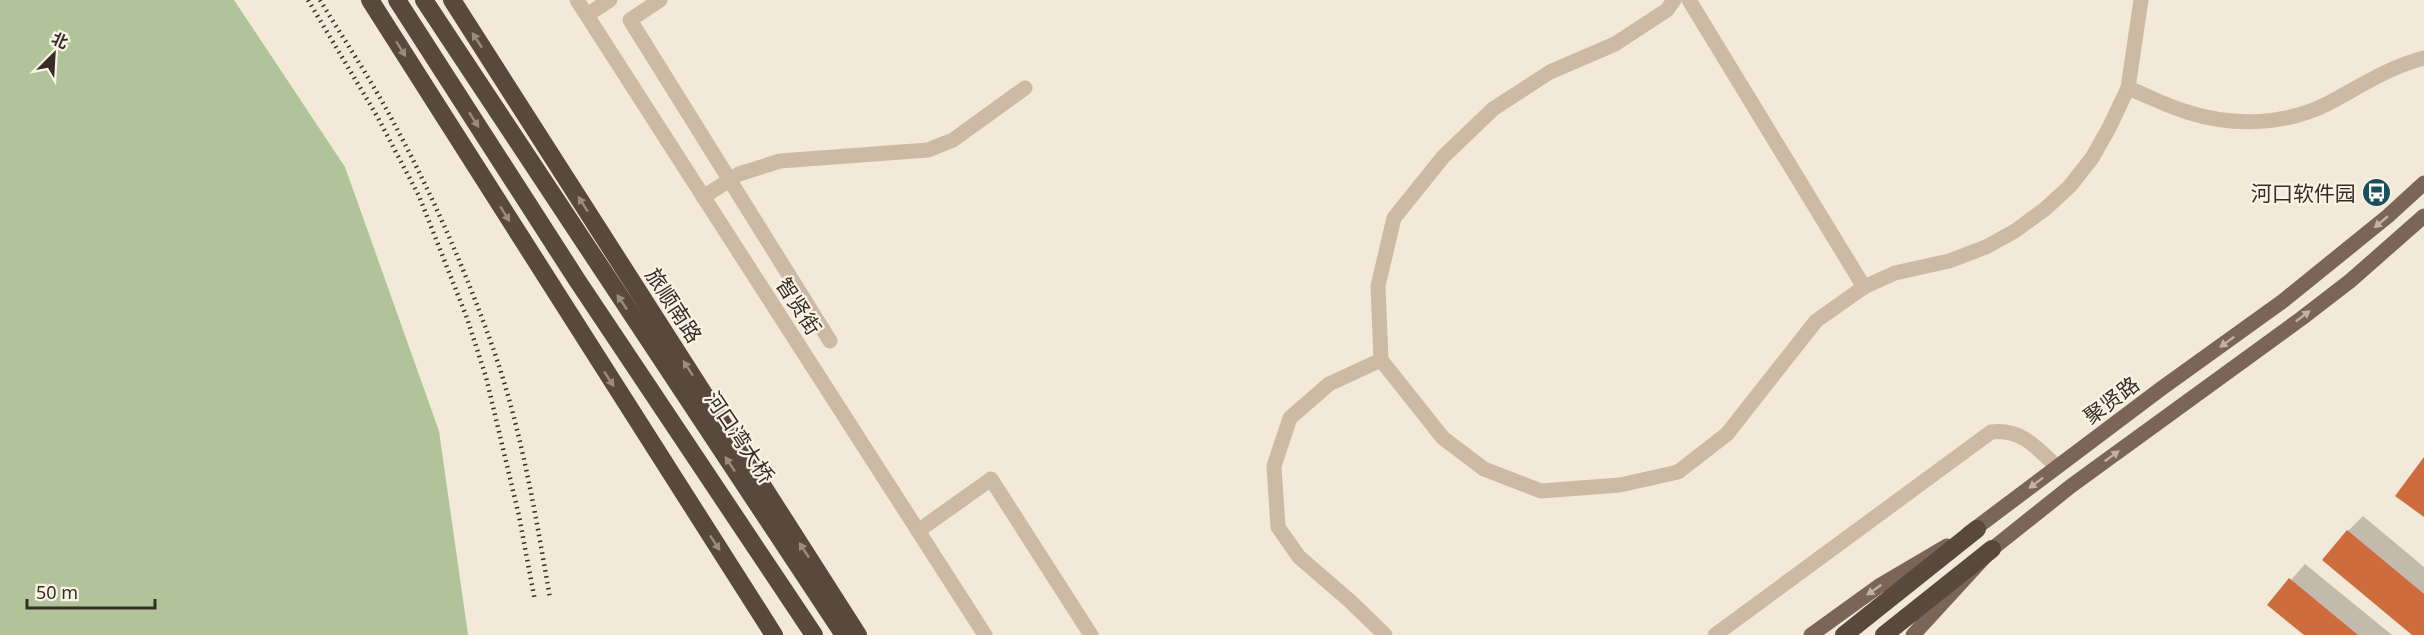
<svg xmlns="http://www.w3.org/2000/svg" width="2424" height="635" font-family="'Noto Sans','Noto Sans SC',sans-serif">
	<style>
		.green { fill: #b1c399 }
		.shadow { fill: #0003 }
		.building { fill: #ce6c3d }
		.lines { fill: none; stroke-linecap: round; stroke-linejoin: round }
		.minor { stroke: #ccbaa5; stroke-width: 15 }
		.major { stroke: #7a6557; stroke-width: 15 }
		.highway { stroke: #59483d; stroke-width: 18 }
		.rail { stroke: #372d27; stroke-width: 4.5; stroke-dasharray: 1.5 4.5; stroke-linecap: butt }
		.oneway { fill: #998c81 }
		.oneway2 { fill: #c0b3a6 }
		.labels { text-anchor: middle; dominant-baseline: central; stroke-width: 4.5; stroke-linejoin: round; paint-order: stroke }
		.poi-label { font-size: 21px; fill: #372d27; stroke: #faf3e6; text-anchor: end }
		.street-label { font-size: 21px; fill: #372d27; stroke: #faf3e6 }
	</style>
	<rect width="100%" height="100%" fill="#f3e9d9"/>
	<path class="green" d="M0,0H234L345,167L439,431L468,635H0Z"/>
	<g class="shadow">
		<path d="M2363,516L2424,567V635H2415L2348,531Z"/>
		<path d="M2305,564L2392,635H2306L2269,605Z"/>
	</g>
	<g class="building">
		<path d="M2424,457V517L2395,496Z"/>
		<path d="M2347,530L2424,594V635H2412L2322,560Z"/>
		<path d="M2289,578L2358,635H2304L2267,605Z"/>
	</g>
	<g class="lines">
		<g class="minor">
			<path d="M577,0L985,635"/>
			<path d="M660,0L630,20L830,341"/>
			<path d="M1674,0L1667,10L1615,44L1550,72L1493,109L1443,157L1394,218L1378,286L1381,360L1443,438L1484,469L1541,491L1620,485L1678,472L1727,434L1816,321L1864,287L1895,273L1949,261L1986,247L2015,231L2045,209L2070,186L2092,158L2109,128L2128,88L2141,0"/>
			<path d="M1689,0L1864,287"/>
			<path d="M587,15L610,0"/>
			<path d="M2128,88C2148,96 2167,106 2187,112C2234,127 2286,125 2329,103C2361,86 2389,67 2424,58"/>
			<path d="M703,197L739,174L780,161L928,150L953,140L1025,88"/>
			<path d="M1381,360L1329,384L1290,418L1274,466L1278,527L1299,557L1350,601L1385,635"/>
			<path d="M918,531L991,479L1091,635"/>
			<path d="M1715,635L1991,432C2021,428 2037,448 2057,467"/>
		</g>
		<g class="major">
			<path d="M1968,534L2162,388L2283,301L2388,216L2424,183"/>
			<path d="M1811,635L1879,586L1947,546"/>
			<path d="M1913,635L1992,549L2071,486L2302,318L2350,281L2424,216"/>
		</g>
		<g class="highway">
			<path d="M370,0L774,635"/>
			<path d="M397,0L577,280L814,635"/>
			<path d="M424,0L844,635"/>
			<path d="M452,0L858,635"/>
			<path d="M1844,635L1977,529"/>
			<path d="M1884,635L1992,549"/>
		</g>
		<g class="rail">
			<path d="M308,0L377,116L419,196L467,318L486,377L519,516L535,601"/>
			<path d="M320,0C341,35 364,69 384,105C425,179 460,257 489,337C520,421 535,511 550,598"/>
		</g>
	</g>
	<defs><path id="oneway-solid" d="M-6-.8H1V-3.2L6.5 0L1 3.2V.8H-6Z" transform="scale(1.5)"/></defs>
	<g class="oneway">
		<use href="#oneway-solid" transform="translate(477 40) rotate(-123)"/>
		<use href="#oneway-solid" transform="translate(401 49) rotate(58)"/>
		<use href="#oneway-solid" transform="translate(474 120) rotate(57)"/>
		<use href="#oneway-solid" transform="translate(583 204) rotate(-123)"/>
		<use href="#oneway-solid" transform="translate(505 214) rotate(58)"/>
		<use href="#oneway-solid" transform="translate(622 302) rotate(-124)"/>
		<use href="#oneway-solid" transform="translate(688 368) rotate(-123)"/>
		<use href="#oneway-solid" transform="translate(609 379) rotate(57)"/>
		<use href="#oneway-solid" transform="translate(730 464) rotate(-124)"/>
		<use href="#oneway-solid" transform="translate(715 543) rotate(57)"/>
		<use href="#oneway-solid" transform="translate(804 550) rotate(-123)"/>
	</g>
	<g class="oneway2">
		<use href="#oneway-solid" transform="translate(2381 222) rotate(140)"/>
		<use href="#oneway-solid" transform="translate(2303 316) rotate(-37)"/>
		<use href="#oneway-solid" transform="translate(2227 342) rotate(144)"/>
		<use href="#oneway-solid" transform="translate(2112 456) rotate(-36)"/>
		<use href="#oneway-solid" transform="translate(2036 483) rotate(143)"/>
		<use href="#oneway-solid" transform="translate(1874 590) rotate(145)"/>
	</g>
	<defs>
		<symbol id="bus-disc" viewBox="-11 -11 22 22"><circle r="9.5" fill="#19515b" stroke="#faf3e6"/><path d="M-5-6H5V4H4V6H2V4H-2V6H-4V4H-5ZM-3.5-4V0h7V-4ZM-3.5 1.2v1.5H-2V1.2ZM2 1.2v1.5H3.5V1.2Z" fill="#fff"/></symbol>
	</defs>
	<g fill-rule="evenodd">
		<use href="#bus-disc" x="2360" y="176" width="33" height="33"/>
	</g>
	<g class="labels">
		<g class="poi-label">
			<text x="2356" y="193">河口软件园</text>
		</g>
		<g class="street-label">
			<text transform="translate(674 305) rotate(57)">旅顺南路</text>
			<text transform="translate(799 306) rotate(57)">智贤街</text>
			<text transform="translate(2111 400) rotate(-37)">聚贤路</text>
			<text transform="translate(740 437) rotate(56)">河口湾大桥</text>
		</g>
	</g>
	<g transform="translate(54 54) rotate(24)" stroke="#faf3e6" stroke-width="4.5" paint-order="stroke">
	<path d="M0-4.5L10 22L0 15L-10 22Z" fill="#372d27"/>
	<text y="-9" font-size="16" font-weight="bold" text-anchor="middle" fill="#372d27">北</text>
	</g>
	<path d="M27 599v9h128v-9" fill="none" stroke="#372d27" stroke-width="3"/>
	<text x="36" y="599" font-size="18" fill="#372d27" stroke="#faf3e6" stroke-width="4.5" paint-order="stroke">50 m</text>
</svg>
